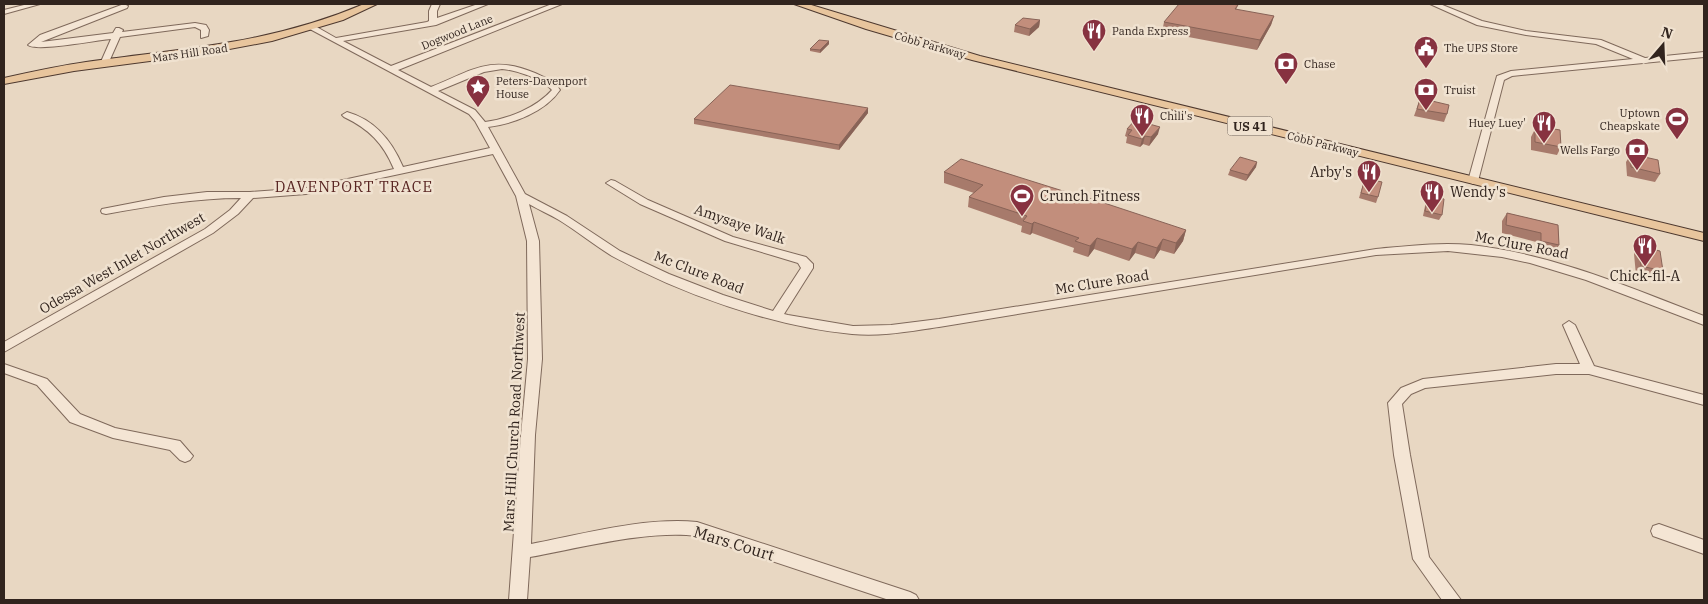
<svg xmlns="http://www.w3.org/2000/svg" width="1708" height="604" font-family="'IBM Plex Serif',serif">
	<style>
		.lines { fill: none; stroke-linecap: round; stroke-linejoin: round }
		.minor-casing { stroke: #7f695b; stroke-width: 2 }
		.major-casing { stroke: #4e392f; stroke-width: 2 }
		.minor { fill: #f4e5d4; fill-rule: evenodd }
		.major { fill: #e8c59d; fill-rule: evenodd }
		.wall { fill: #a77a6b }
		.shaded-wall { fill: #886357 }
		.building { fill: #c28e7c; stroke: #886357 }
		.labels { text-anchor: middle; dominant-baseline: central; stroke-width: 5; stroke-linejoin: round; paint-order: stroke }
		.far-poi-label { font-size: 11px; fill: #31241e; stroke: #f0e2d0; text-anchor: start }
		.far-street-label { font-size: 11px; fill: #31241e; stroke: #f0e2d0 }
		.shield { fill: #f0e2d0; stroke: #6a5d53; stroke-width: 1 }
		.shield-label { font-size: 12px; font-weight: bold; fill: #31241e }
		.poi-label { font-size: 14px; fill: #31241e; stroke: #f0e2d0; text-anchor: start }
		.street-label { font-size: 14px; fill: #31241e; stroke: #f0e2d0 }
		.neighbourhood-label { font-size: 15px; letter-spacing: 1px; fill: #592522; stroke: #f0e2d0 }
		.near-street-label { font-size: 16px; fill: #31241e; stroke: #f0e2d0 }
	</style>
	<rect width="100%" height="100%" fill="#e8d7c2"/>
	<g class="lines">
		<defs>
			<g id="minor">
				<path d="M28,4H40L4,14V10Z"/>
				<path d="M124,4L128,6L127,8L41,42L113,33L116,28H119L123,30L122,32L195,23L206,25L209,30L208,36L201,38V30L195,27L120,37L108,64L104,67L100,64L111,39C97,40 37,52 28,45L40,35Z"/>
				<path d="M432,4H440L437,11V18L478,4H488L436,25L343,41L391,66L552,4H562L398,70L431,87C472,71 490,54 535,73C545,78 554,80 560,90C545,112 513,124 488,127L525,194L567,216L620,251L669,274L723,295L773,311L801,268L798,263L725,241L640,204L606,183L611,180L615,181L648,200L733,237L806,257L813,264V268L784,314L788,315L853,326L891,325L939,319L1376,249C1408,246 1440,242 1471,245C1552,254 1629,287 1704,316V325L1586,280L1530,263L1502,257L1448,251L1376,255L939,327C911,331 881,337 852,334C775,327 680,294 612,256C594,245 577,231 559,220C549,214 539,210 529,204L539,241L542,359L535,435L531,544C583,534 645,517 697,522L910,592L916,595L919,600H889L697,536C646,530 581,548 530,557L527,600H509L521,435L528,359L527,241L516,196L493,154L306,194L253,198L238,214L213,233L4,352V342L205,229L230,210L241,198C195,198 151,206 106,214L102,213L101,211L102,209L164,197L207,192H250L306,188L394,169C383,143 369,129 344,117L342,115L347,112C375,120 392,141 403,167L490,148L475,121L469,114L308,28L315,26L336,38L427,22L429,21V11ZM502,69C516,70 543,79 552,90C536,108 508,119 485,122L475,110L438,91L484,72Z"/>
				<path d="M1430,4H1440L1482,21L1526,31L1601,40L1645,58L1704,52V57L1512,76L1504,80L1478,181L1473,184L1468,181L1497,76L1511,71L1633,59L1596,44L1526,35L1477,25Z"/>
				<path d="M1569,321L1575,325L1594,366L1704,395V405L1589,374H1556L1425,388L1411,394L1402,404L1410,455L1429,557L1461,600H1442L1413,559L1394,455L1388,403L1401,388L1423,379L1556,364H1580L1563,325Z"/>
				<path d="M4,364L47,379L80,414L115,428L180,441L193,456L190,460L185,462L180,460L170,450L113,438L70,422L37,385L4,373Z"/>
				<path d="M1659,524L1704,540V554L1653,536L1651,531L1653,526Z"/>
			</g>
			<g id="major">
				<path d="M364,4H377L343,20L272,41L203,54L74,71L4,84V78C31,72 58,66 86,62C185,48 270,44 364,4Z"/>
				<path d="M794,4H808L980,56L1704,233V241L972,60L866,29Z"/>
			</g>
		</defs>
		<use href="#minor" class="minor-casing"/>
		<use href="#major" class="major-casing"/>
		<use href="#minor" class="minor"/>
		<use href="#major" class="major"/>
	</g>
	<g class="wall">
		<path d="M1238,5L1236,10L1274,16L1271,25L1257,50L1162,32L1164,22Z"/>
		<path d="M1040,20L1039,27L1029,36L1014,32L1015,25Z"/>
		<path d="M829,41V44L820,53L810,51V49Z"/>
		<path d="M1424,95L1447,114L1444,122L1414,116L1420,99H1422Z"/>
		<path d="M868,108V113L839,150L694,124V119Z"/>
		<path d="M1543,127L1561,147L1557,155L1531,150V137L1535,129L1541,130Z"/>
		<path d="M1127,129L1158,134L1149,146L1143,144L1140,147L1126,143L1127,137L1125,136Z"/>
		<path d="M1631,154L1660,174L1655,182L1627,176L1626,162Z"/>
		<path d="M1257,162L1256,167L1246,181L1228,175L1230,170Z"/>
		<path d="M944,172L1186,230L1183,241L1174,254L1160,250L1154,259L1135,253L1129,261L1094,249L1088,257L1073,252L1074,248L1032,233L1030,235L1021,232L1022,226L968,207L969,197L974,193L944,183Z"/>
		<path d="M1365,178L1378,197L1376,203L1359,198Z"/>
		<path d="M1429,195L1442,215L1439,220L1423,216L1426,201Z"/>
		<path d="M1507,213L1558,225L1559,245L1554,254L1536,250V242L1502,233V221Z"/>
		<path d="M1639,246L1663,271L1657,280L1636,275L1634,254Z"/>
	</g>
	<g class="shaded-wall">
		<path d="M1274,16L1271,25L1257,50L1260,40Z"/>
		<path d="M1040,20L1039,27L1029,36L1030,29Z"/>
		<path d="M829,41V44L820,53V50Z"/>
		<path d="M868,108V113L839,150V145Z"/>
		<path d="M1160,127L1158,134L1149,146L1151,137Z"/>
		<path d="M1145,136L1143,144L1140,147L1142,139Z"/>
		<path d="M1257,162L1256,167L1246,181L1248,175Z"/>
		<path d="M1034,222L1032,233L1030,235L1032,224Z"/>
		<path d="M1186,230L1183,241L1174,254L1176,243Z"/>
		<path d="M1097,238L1094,249L1088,257L1090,246Z"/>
		<path d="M1163,239L1160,250L1154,259L1157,248Z"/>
		<path d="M1138,242L1135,253L1129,261L1132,249Z"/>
	</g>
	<g class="building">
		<path d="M1179,4H1232L1238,5L1235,9L1274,16L1260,40L1164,22Z"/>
		<path d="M1023,18L1040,20L1030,29L1015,25Z"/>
		<path d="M819,40L829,41L820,50L810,49Z"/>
		<path d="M730,85L868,108L839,145L694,119Z"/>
		<path d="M1424,95L1433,97L1432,101L1449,105L1447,114L1417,109L1420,99L1423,100Z"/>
		<path d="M1135,120L1160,127L1151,137L1145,136L1142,139L1128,135L1132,130L1127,129Z"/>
		<path d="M1543,127L1560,130L1561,147L1535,142V129L1543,131Z"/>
		<path d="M1631,154L1658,160L1660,174L1631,167Z"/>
		<path d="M1240,157L1257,162L1248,175L1230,170Z"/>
		<path d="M961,159L1079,196L1080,195L1186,230L1176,243L1163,239L1157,248L1138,242L1132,249L1097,238L1090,246L1075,241L1079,238L1034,222L1032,224L1023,221L1027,216L969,197L983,185L944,172Z"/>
		<path d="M1365,178L1382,182L1378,197L1361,193Z"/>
		<path d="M1429,195L1444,199L1442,215L1425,211Z"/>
		<path d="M1507,213L1558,225L1559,245L1541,241V233L1506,225Z"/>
		<path d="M1639,246L1660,251L1663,271L1641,266Z"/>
	</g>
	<defs>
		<symbol id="restaurant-pin" viewBox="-11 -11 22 30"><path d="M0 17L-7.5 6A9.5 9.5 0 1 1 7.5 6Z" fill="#873240" stroke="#f0e2d0"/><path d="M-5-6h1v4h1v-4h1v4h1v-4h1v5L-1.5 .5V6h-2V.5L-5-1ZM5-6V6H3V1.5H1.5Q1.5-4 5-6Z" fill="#fff"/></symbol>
		<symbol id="civic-pin" viewBox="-11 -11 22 30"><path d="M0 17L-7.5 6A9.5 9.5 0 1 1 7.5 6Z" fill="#873240" stroke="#f0e2d0"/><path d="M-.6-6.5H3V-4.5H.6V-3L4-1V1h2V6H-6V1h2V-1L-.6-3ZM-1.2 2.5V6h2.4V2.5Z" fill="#fff"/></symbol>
		<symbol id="bank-pin" viewBox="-11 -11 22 30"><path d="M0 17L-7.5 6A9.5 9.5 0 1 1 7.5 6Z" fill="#873240" stroke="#f0e2d0"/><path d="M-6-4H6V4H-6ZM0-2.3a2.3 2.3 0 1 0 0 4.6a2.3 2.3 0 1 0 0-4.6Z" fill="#fff"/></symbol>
		<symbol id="sight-pin" viewBox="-11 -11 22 30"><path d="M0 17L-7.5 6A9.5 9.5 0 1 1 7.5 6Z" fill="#873240" stroke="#f0e2d0"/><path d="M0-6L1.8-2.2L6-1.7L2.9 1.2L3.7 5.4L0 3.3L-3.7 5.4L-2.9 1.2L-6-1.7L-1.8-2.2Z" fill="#fff"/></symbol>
		<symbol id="stadium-pin" viewBox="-11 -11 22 30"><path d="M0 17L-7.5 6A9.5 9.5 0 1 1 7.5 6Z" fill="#873240" stroke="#f0e2d0"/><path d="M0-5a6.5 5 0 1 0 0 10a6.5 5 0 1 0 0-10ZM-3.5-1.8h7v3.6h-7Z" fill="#fff"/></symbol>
	</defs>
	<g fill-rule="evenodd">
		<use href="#restaurant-pin" x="1080" y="17" width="28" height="38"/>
		<use href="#civic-pin" x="1412" y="34" width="28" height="38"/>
		<use href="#bank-pin" x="1272" y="50" width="28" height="38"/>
		<use href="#sight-pin" x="464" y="73" width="28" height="38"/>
		<use href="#bank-pin" x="1412" y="76" width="28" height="38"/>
		<use href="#restaurant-pin" x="1128" y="102" width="28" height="38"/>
		<use href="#stadium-pin" x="1663" y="105" width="28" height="38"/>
		<use href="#restaurant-pin" x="1530" y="109" width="28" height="38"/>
		<use href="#bank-pin" x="1623" y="136" width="28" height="38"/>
		<use href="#restaurant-pin" x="1355" y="158" width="28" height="38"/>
		<use href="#restaurant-pin" x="1418" y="178" width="28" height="38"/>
		<use href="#stadium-pin" x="1008" y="182" width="28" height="38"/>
		<use href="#restaurant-pin" x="1631" y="232" width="28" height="38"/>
	</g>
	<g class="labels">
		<g class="far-poi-label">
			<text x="1112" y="31">Panda Express</text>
			<text x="1444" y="48">The UPS Store</text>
			<text x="1304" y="64">Chase</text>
			<text x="496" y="81">Peters-Davenport<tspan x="496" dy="13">House</tspan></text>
			<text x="1444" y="90">Truist</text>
			<text x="1660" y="113" text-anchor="end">Uptown<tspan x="1660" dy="13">Cheapskate</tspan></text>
			<text x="1160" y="116">Chili's</text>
			<text x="1526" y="123" text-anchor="end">Huey Luey'</text>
			<text x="1620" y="150" text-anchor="end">Wells Fargo</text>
		</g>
		<g class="far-street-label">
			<text transform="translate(457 32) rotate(-22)">Dogwood Lane</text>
			<text transform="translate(930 45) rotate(16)">Cobb Parkway</text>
			<text transform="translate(190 53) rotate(-8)">Mars Hill Road</text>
			<text transform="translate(1323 144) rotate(14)">Cobb Parkway</text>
		</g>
		<rect class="shield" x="1227.5" y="116.5" width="45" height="19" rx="4"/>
		<g class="shield-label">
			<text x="1250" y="126">US 41</text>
		</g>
		<g class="poi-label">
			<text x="1352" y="172" text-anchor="end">Arby's</text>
			<text x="1450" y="192">Wendy's</text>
			<text x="1040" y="196">Crunch Fitness</text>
			<text x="1645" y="276" text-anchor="middle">Chick-fil-A</text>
		</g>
		<g class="street-label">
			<text transform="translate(740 224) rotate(19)">Amysaye Walk</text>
			<text transform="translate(1522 245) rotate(11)">Mc Clure Road</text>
			<text transform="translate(122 263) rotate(-30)">Odessa West Inlet Northwest</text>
			<text transform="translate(699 272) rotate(21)">Mc Clure Road</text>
			<text transform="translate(1102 282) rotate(-9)">Mc Clure Road</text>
			<text transform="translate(514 422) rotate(-87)">Mars Hill Church Road Northwest</text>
		</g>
		<g class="neighbourhood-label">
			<text x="354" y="186">DAVENPORT TRACE</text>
		</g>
		<g class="near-street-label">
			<text transform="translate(734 543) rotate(17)">Mars Court</text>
		</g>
	</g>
	<rect width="1708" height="604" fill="none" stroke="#31241e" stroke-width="10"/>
	<g transform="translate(1663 45) rotate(19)" stroke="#f0e2d0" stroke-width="4" paint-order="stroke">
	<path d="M0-4L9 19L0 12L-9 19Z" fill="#31241e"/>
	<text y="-8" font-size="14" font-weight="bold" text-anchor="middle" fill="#31241e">N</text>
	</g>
</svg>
